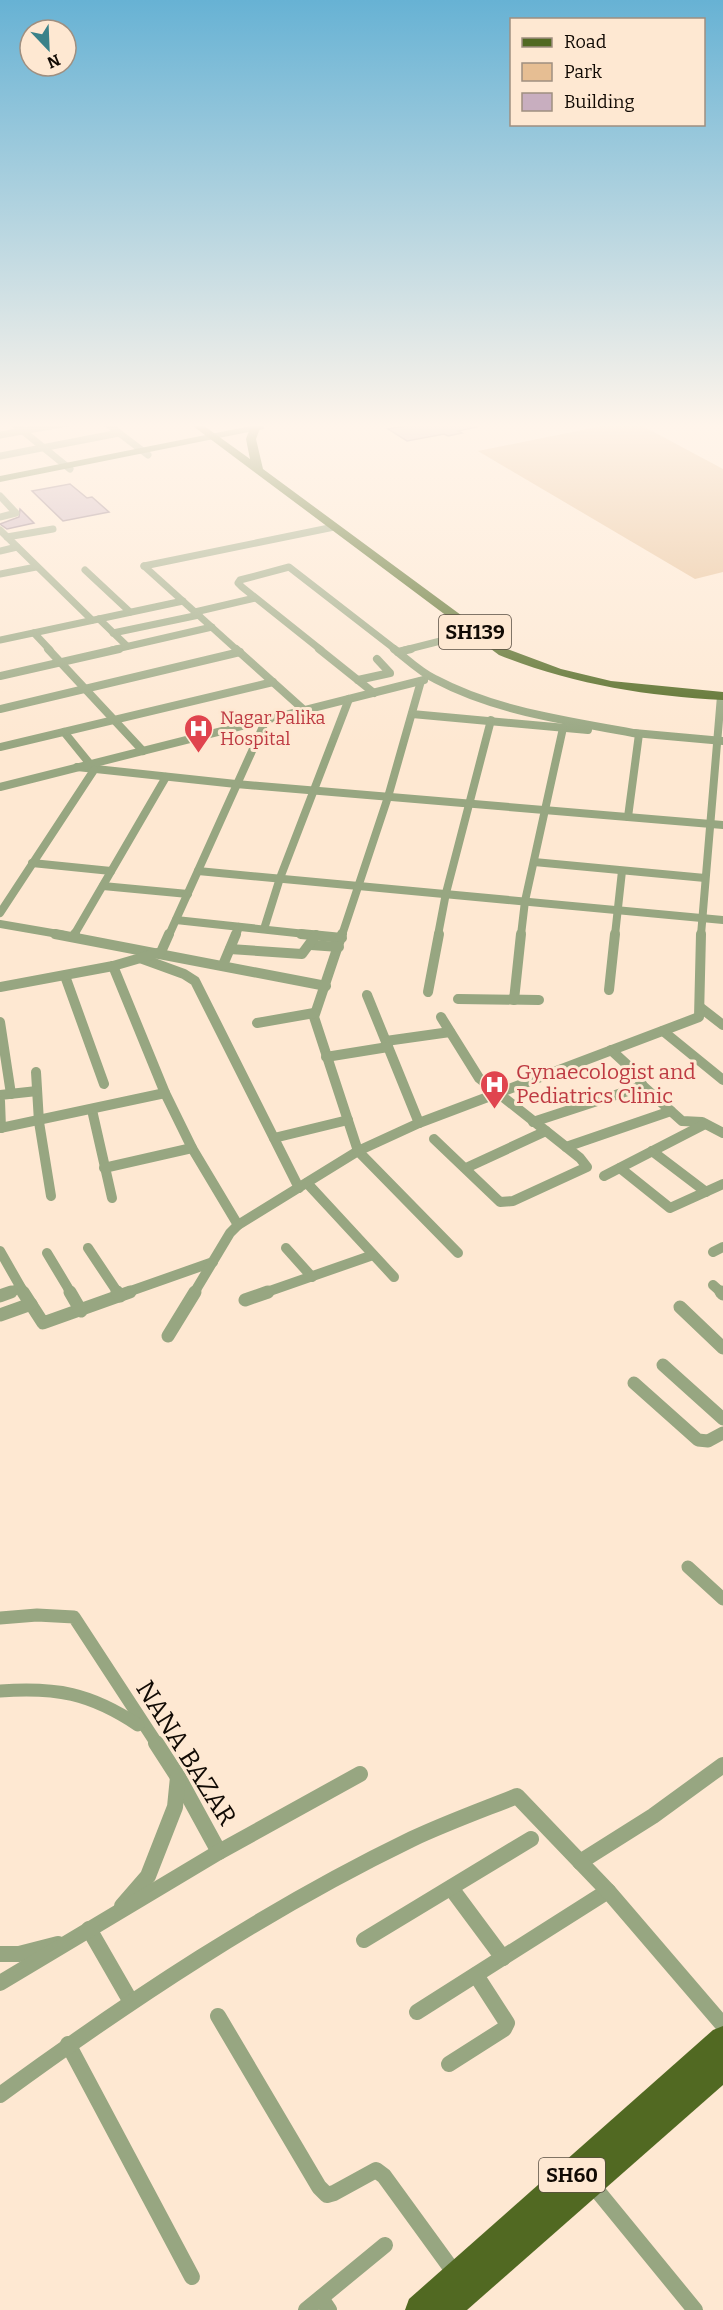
<svg xmlns="http://www.w3.org/2000/svg" width="723" height="2310" font-family="Bitter,serif">
	<style>
		.green { fill: #e6be93 }
		.building { fill: #c8aebf; stroke: #8b7383; stroke-width: 1.5 }
		.lines { fill: none; stroke-linecap: round; stroke-linejoin: round }
		.street-far4 { stroke: #97a681; stroke-width: 7 }
		.street-far3 { stroke: #97a681; stroke-width: 8 }
		.street-far2 { stroke: #97a681; stroke-width: 10 }
		.street-far1 { stroke: #97a681; stroke-width: 13 }
		.street { stroke: #97a681; stroke-width: 16 }
		.secondary { fill: #6e834c; fill-rule: evenodd }
		.primary { fill: #516922; fill-rule: evenodd }
		.labels { text-anchor: middle; dominant-baseline: central; stroke-width: 6; stroke-linejoin: round; paint-order: stroke }
		.far-health-label { font-size: 18px; fill: #be3a42; stroke: #fee8d2; text-anchor: start }
		.shield { fill: #fee8d2; stroke: #584d42; stroke-width: 1.5 }
		.shield-label { font-size: 20px; font-weight: bold; fill: #110a04 }
		.health-label { font-size: 21px; fill: #be3a42; stroke: #fee8d2; text-anchor: start }
		.near-street-label { font-size: 26px; fill: #110a04; stroke: #fee8d2 }
	</style>
	<rect width="100%" height="100%" fill="#fee8d2"/>
	<path class="green" d="M617,423H637L723,469V572L695,579L478,451Z"/>
	<g class="building">
		<path d="M422,423H476L477,427L458,431L462,433L448,436L444,434L407,441L388,429Z"/>
		<path d="M70,484L87,498L92,497L109,512L63,521L32,491Z"/>
		<path d="M20,509L34,523L7,529L0,524L19,517Z"/>
	</g>
	<g class="lines">
		<g class="street-far4">
			<path d="M13,423L70,469"/>
			<path d="M106,423L148,455"/>
			<path d="M0,435L67,423"/>
			<path d="M0,456L119,433"/>
			<path d="M0,496L16,513L0,517"/>
			<path d="M0,530L92,620"/>
			<path d="M7,537L53,529"/>
			<path d="M0,551L17,547"/>
			<path d="M144,566L237,650"/>
			<path d="M144,566L334,527"/>
			<path d="M85,570L130,612"/>
			<path d="M0,574L36,567"/>
			<path d="M195,612L255,598"/>
			<path d="M99,619L127,646"/>
			<path d="M34,633L50,650"/>
			<path d="M113,633L199,615"/>
			<path d="M0,640L183,601"/>
			<path d="M112,650L212,627"/>
			<path d="M321,650L242,587L238,583L240,580L289,567L396,650"/>
			<path d="M405,650L476,632"/>
		</g>
		<g class="street-far3">
			<path d="M48,649L143,751"/>
			<path d="M236,649L304,710"/>
			<path d="M319,649L374,693"/>
			<path d="M394,649C407,659 420,672 435,679C497,712 570,721 639,734L628,817"/>
			<path d="M398,652L411,649"/>
			<path d="M0,676L119,649"/>
			<path d="M358,680L390,673L377,659"/>
			<path d="M0,709L240,652"/>
			<path d="M412,714L588,730"/>
			<path d="M64,732L90,764"/>
			<path d="M634,733L723,741"/>
			<path d="M0,747L273,682"/>
			<path d="M77,767L236,784L723,825"/>
			<path d="M0,787L424,680"/>
			<path d="M534,862L705,878"/>
			<path d="M32,863L111,871"/>
			<path d="M198,871L723,920"/>
			<path d="M103,886L188,894"/>
			<path d="M0,913L94,770"/>
			<path d="M176,920L315,935"/>
			<path d="M0,924L64,935"/>
			<path d="M264,929L280,878L349,699"/>
			<path d="M74,935L166,777"/>
			<path d="M169,935L266,720"/>
			<path d="M236,935L239,927"/>
			<path d="M342,935L388,797L421,681"/>
			<path d="M438,935L446,893L491,720"/>
			<path d="M521,935L525,901L563,728"/>
			<path d="M615,935L622,871"/>
			<path d="M701,935L721,696"/>
		</g>
		<g class="street-far2">
			<path d="M55,934L326,986"/>
			<path d="M301,934L342,938"/>
			<path d="M342,934L314,1017L358,1151L458,1253"/>
			<path d="M73,937L75,934"/>
			<path d="M311,945L339,947"/>
			<path d="M230,949L302,954L316,935"/>
			<path d="M140,958L184,974L195,981L299,1188"/>
			<path d="M223,965L236,934"/>
			<path d="M113,966L165,1093L192,1148L238,1225"/>
			<path d="M65,976L104,1084"/>
			<path d="M0,987L113,966L161,952L169,934"/>
			<path d="M609,990L615,934"/>
			<path d="M428,992L439,934"/>
			<path d="M367,995L419,1123"/>
			<path d="M458,999L539,1000"/>
			<path d="M514,1000L521,934"/>
			<path d="M701,1008L723,1025"/>
			<path d="M0,1022L11,1094"/>
			<path d="M257,1023L314,1013"/>
			<path d="M663,1031L723,1080"/>
			<path d="M386,1041L450,1032"/>
			<path d="M611,1050L635,1072L643,1086L682,1121L702,1122L723,1133"/>
			<path d="M326,1057L388,1047"/>
			<path d="M36,1072L39,1122L51,1196"/>
			<path d="M0,1095L37,1091"/>
			<path d="M0,1101L1,1128"/>
			<path d="M92,1110L112,1198"/>
			<path d="M533,1122L643,1086"/>
			<path d="M0,1128L165,1093"/>
			<path d="M274,1138L348,1120"/>
			<path d="M434,1139L500,1202L513,1201L587,1167L580,1158L479,1078L441,1017"/>
			<path d="M566,1147L671,1111"/>
			<path d="M652,1151L706,1192"/>
			<path d="M104,1168L192,1148"/>
			<path d="M466,1168L546,1131"/>
			<path d="M620,1168L670,1208L723,1184"/>
			<path d="M604,1176L705,1124"/>
			<path d="M307,1183L394,1277"/>
			<path d="M88,1248L118,1293"/>
			<path d="M286,1248L312,1277"/>
			<path d="M0,1251L24,1293"/>
			<path d="M713,1252L723,1247"/>
			<path d="M47,1253L71,1293"/>
			<path d="M713,1285L722,1293"/>
			<path d="M7,1293L21,1288"/>
			<path d="M125,1293L213,1262"/>
			<path d="M194,1293L230,1233L238,1225L358,1151L419,1123L699,1017L701,934"/>
			<path d="M264,1293L373,1255"/>
		</g>
		<g class="street-far1">
			<path d="M23,1292L43,1323L130,1292"/>
			<path d="M70,1292L81,1311"/>
			<path d="M117,1292L120,1296"/>
			<path d="M721,1292L723,1294"/>
			<path d="M0,1296L11,1292"/>
			<path d="M245,1300L268,1292"/>
			<path d="M680,1307L723,1348"/>
			<path d="M0,1315L31,1304"/>
			<path d="M168,1336L195,1292"/>
			<path d="M663,1365L723,1419"/>
			<path d="M634,1383L698,1440L708,1441L723,1433"/>
			<path d="M688,1567L723,1599"/>
			<path d="M0,1618L37,1615L74,1617L157,1744"/>
			<path d="M0,1691C56,1687 90,1693 138,1725"/>
		</g>
		<g class="street">
			<path d="M156,1743L178,1777L219,1852"/>
			<path d="M580,1862L653,1816L723,1765"/>
			<path d="M451,1888L503,1958"/>
			<path d="M122,1906L148,1876L175,1807L178,1777"/>
			<path d="M89,1929L131,2002"/>
			<path d="M364,1940L531,1839"/>
			<path d="M0,1954H19L58,1944"/>
			<path d="M0,1983L219,1852L360,1774"/>
			<path d="M417,2012L608,1891"/>
			<path d="M218,2016L319,2187L327,2195L334,2193L376,2170L384,2176L456,2275"/>
			<path d="M68,2044L192,2277"/>
			<path d="M449,2064L504,2029L507,2023L476,1975"/>
			<path d="M0,2095C130,2000 267,1909 412,1839C446,1823 482,1810 517,1796L608,1891L723,2025"/>
			<path d="M591,2183L695,2310"/>
			<path d="M321,2298L329,2310"/>
			<path d="M306,2310L385,2245"/>
		</g>
		<path class="secondary" d="M261,424L264,425V429L0,482V476Z"/>
		<g class="primary">
			<path d="M189,423H200L250,459L246,439L252,423H262L256,439L263,469L507,649L561,669L611,681L723,692V700C645,696 571,684 499,655Z"/>
			<path d="M723,2026V2085L467,2310H405L409,2299L713,2030Z"/>
		</g>
	</g>
	<linearGradient id="sky" x2="0" y2="1"><stop stop-color="#67b2d4"/><stop offset="0.57" stop-color="#fff5eb"/><stop offset="1" stop-color="#fff5eb" stop-opacity="0"/></linearGradient>
	<rect width="723" height="746" fill="url(#sky)"/>
	<defs>
		<symbol id="hospital-pin" viewBox="-11 -11 22 30"><path d="M0 17L-7.5 6A9.5 9.5 0 1 1 7.5 6Z" fill="#e0444e" stroke="#fee8d2"/><path d="M-5-5h3v3.5h4V-5h3V5h-3V1.5h-4V5h-3Z" fill="#fff"/></symbol>
	</defs>
	<g fill-rule="evenodd">
		<use href="#hospital-pin" x="182" y="712" width="33" height="45"/>
		<use href="#hospital-pin" x="478" y="1068" width="33" height="45"/>
	</g>
	<g class="labels">
		<g class="far-health-label">
			<text x="220" y="718">Nagar Palika<tspan x="220" dy="21">Hospital</tspan></text>
		</g>
		<g class="shield">
			<rect x="439" y="615" width="72" height="34" rx="4.5"/>
			<rect x="539" y="2158" width="66" height="34" rx="4.5"/>
		</g>
		<g class="shield-label">
			<text x="475" y="632">SH139</text>
			<text x="572" y="2175">SH60</text>
		</g>
		<g class="health-label">
			<text x="516" y="1072">Gynaecologist and<tspan x="516" dy="24">Pediatrics Clinic</tspan></text>
		</g>
		<g class="near-street-label">
			<text transform="translate(186 1753) rotate(58)">NANA BAZAR</text>
		</g>
	</g>
	<rect x="510" y="18" width="195" height="108" fill="#fee8d2" stroke="#9f8f80" stroke-width="1.5"/>
	<rect x="522" y="38" width="30" height="9" fill="#516922" stroke="#9f8f80" stroke-width="1.5"/>
	<text x="564" y="48" font-size="18" fill="#110a04">Road</text>
	<rect x="522" y="63" width="30" height="18" fill="#e6be93" stroke="#9f8f80" stroke-width="1.5"/>
	<text x="564" y="78" font-size="18" fill="#110a04">Park</text>
	<rect x="522" y="93" width="30" height="18" fill="#c8aebf" stroke="#9f8f80" stroke-width="1.5"/>
	<text x="564" y="108" font-size="18" fill="#110a04">Building</text>
	<g transform="translate(48 48) rotate(157)"><circle r="28" fill="#fee8d2" stroke="#9f8f80" stroke-width="1.5"/>
	<path d="M0-4.5L10 22L0 15L-10 22Z" fill="#3a8289"/>
	<text y="-9" font-size="16" font-weight="bold" text-anchor="middle" fill="#110a04">N</text>
	</g>
</svg>
